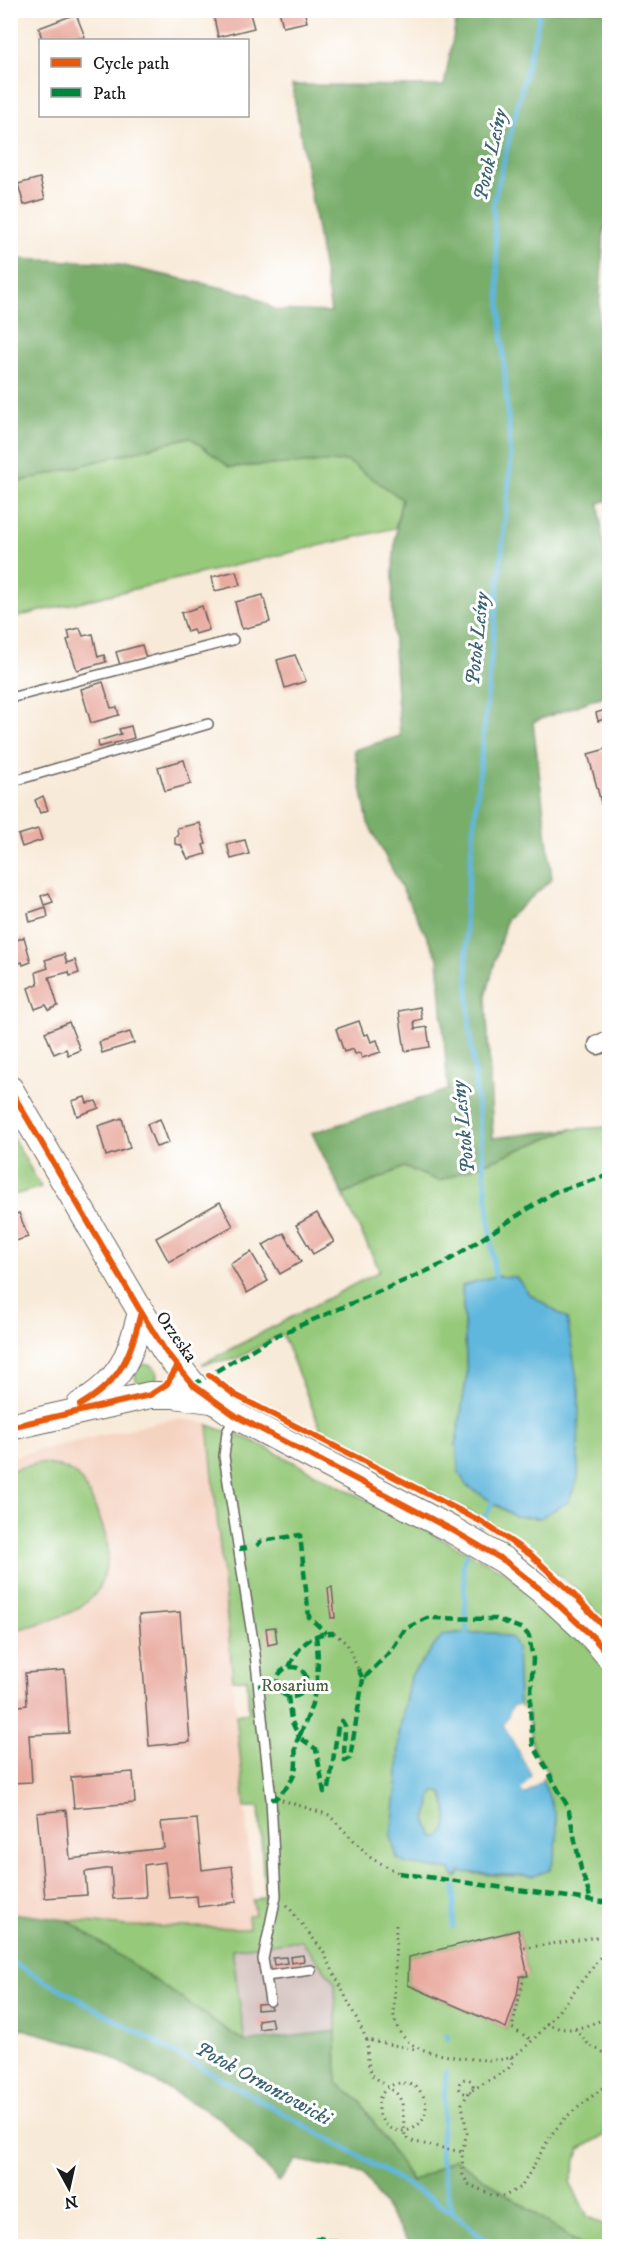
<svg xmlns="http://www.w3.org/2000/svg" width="620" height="2257" font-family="'IM FELL DW Pica',serif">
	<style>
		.built { fill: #f5d3c1 }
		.industrial { fill: #d1c0bc }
		.green { fill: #96c97a; stroke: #59724b; stroke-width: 1.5; fill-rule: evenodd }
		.forest { fill: #78ad6a; stroke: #4a6443; stroke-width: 1.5 }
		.water { fill: #61b7dd; stroke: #3e6a7c; stroke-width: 1.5; fill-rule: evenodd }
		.pier { fill: #f8ead8 }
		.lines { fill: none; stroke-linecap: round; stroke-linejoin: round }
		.stream { stroke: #61b7dd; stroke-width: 5 }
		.building { fill: #e9aba0 }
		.lane-casing { stroke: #69645e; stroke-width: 12 }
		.street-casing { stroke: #69645e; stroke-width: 21 }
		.secondary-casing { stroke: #69645e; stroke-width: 28 }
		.path { stroke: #69645e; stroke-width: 3; stroke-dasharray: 1.5 4.5; stroke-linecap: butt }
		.lane { stroke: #fff; stroke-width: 9 }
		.street { stroke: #fff; stroke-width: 18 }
		.secondary { stroke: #fff; stroke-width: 26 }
		.quiet { stroke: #00873e; stroke-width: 4.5; stroke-dasharray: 9 4.5; stroke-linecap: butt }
		.cycleway-casing { stroke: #fff; stroke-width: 10 }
		.cycleway { stroke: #e8590c; stroke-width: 6 }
		.labels { text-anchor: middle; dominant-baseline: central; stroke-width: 6; stroke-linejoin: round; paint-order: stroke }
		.street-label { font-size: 18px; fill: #1c1c1c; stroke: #fff }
		.park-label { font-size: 18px; fill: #4d6142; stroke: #fff }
		.water-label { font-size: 20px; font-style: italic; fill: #3b6273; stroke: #fff }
	</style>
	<rect width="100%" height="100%" fill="#fff"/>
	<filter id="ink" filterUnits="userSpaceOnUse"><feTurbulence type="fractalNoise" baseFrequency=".0167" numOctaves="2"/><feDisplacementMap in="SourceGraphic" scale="12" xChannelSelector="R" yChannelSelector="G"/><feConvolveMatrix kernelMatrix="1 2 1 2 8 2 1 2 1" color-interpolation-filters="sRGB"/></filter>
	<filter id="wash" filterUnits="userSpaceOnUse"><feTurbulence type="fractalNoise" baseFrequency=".008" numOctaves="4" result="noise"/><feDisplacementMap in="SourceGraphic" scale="24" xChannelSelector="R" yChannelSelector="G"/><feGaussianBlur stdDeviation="1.35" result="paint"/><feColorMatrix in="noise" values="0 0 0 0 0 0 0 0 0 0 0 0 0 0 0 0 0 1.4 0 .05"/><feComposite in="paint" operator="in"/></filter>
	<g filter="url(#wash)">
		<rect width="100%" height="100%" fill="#f8ead8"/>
		<path class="built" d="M170,1419L196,1421L208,1425L255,1914L249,1928L126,1926L11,1914L10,1457Z"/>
		<path class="industrial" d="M301,1940L335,1982L336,2031L245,2042L232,1948Z"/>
		<g class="green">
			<path d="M190,437L229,467L347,461L402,499L395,528L11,618V484Z"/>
			<path d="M609,1127V1629L577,1589L483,1519L322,1432L282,1334L238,1358L202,1364L380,1271L343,1195L404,1167L439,1181L572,1129ZM516,1277L528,1293L567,1319L540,1518L514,1516L492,1503L456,1445L467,1375L462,1286Z"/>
			<path d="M11,1134L41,1187L11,1196H10Z"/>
			<circle cx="146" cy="1375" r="11"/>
			<path d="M208,1425L253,1441L504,1571L588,1646L609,1672V2133L579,2149L570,2183L588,2217L609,2227V2246H582L455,2159L413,2183L360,2101L337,2083L335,1983L301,1940L232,1949L245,2042L67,1920L126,1926L249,1928L248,1916L255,1914L253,1901L265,1896L259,1807H245L236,1714L249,1712L247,1679L233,1680ZM458,1633H495L517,1648L519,1705L528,1711L533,1749L548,1773L542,1780L557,1822L550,1870C521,1880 490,1875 460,1872L456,1878L452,1870L425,1867L398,1778L399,1735L410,1677L443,1635ZM518,1930L528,1975L520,1976L517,1995L506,2028L408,1985L410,1957Z"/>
			<path d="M39,1463C51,1465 64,1466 74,1473C88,1483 108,1535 108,1552C108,1561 103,1579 99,1588C84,1615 38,1624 11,1631V1470Z"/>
			<path d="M437,1791L443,1794C447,1810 451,1823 441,1837H433L426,1821L432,1794Z"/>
		</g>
		<g class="forest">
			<path d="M458,11H609L610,226L604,229L598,329L610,342L609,500L599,503L609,599V694L533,722L552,879L506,920L486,996L493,1138L572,1129L439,1181L404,1167L343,1195L312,1133L448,1090L438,958L368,823L354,750L400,736C395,663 385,570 402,499L347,461L229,467L190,437L11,484V259L106,262L250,294L275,310L331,312L292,85L444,86Z"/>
			<path d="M11,1913L67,1920L245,2042L336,2031L337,2083L360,2101L412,2182L455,2159L582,2246H418L406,2239L363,2173L296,2160L279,2182L220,2118L99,2050L11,2026Z"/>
		</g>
		<g class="water">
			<path d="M495,1276L516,1277L528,1293L567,1319L579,1391L578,1479L568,1502L540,1518L514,1516L466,1485L459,1472L456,1445L467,1375L462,1286Z"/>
			<path d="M458,1633H495L512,1638L517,1648L519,1705L513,1706L504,1725L532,1775L522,1790L526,1794L542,1780C557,1813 563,1834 550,1870L533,1876L460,1872L458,1877L453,1875L451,1870L406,1864L397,1858L391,1836L398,1778L399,1735L410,1677L443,1635ZM437,1791L443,1794C447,1810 451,1823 441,1837H433L426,1820L432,1794Z"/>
		</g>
		<path class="pier" d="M519,1705L521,1706L515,1709L507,1725L535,1774L525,1790L540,1777L544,1778L525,1794L521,1790L532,1775L504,1725L513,1706Z"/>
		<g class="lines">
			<g class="stream">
				<path d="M495,1276L470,1031L465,915L511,462L493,205L539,18L537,10"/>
				<path d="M480,1527L492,1503"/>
				<path d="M467,1554L463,1564L467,1638"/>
				<path d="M453,1927L455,1887"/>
				<path d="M10,1961L349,2150L451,2211L492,2246"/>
				<path d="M447,2039V2035"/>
				<path d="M446,2072L440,2156L451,2210"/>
			</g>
		</g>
		<g id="blocks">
			<g class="building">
				<path d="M229,10L230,14L249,10L254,28L218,37L213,13Z"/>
				<path d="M279,10H304L307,22L283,27Z"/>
				<path d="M76,14L85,37L72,40H42L39,28Z"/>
				<path d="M40,178L45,199L24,205L18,184Z"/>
				<path d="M236,571L240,585L215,591L212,577Z"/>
				<path d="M263,595L270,622L242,629L235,602Z"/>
				<path d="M202,606L209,630L195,634L193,630L187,632L181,613Z"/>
				<path d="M80,628L83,636L93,634L98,657L104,655L106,662L77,670L67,640L70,639L68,631Z"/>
				<path d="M142,645L146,658L120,665L116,652Z"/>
				<path d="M295,655L306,681L285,688L277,660Z"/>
				<path d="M103,682L111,708L117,707L119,715L91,723L81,689Z"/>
				<path d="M605,710L608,718L598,721L596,713Z"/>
				<path d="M131,726L134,738L99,747L98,741L121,734L119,729Z"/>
				<path d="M606,749L609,761V784L606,785L609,804L602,806L588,754Z"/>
				<path d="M184,760L191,784L165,791L158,767Z"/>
				<path d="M43,796L48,810L40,813L35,800Z"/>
				<path d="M200,823L206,844L203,845L206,854L188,859L181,845L175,844V837L178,836L177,828Z"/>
				<path d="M38,829L42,840L22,847L18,835Z"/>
				<path d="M245,840L249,854L231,859L227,844Z"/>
				<path d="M49,893L53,902L44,905L41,896Z"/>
				<path d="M46,907L48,917L30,922L28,913Z"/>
				<path d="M24,937L31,962L23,965L22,962L12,966L10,943Z"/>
				<path d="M64,954L67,963L75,960L79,973L70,976L69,972L49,977L58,1006L49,1010L46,1005L35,1009L28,988L38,984L36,972L48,968L45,960Z"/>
				<path d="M420,1007L422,1019L414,1021L415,1029L427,1027L430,1047L405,1051L399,1011Z"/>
				<path d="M359,1021L364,1035L368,1034L371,1042L377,1040L381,1052L362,1058L360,1053L355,1054L353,1049L344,1052L336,1029Z"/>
				<path d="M69,1022L80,1050L68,1055L66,1049L54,1054L45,1032Z"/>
				<path d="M130,1032L134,1043L102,1053L99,1042Z"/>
				<path d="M85,1097L87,1103L96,1101L99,1108L77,1116L72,1101Z"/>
				<path d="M122,1118L130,1148L106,1156L98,1126Z"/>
				<path d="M160,1119L169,1143L156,1147L147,1124Z"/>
				<path d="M220,1202L233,1226L169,1262L156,1238Z"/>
				<path d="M19,1213L28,1237L10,1243V1216Z"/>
				<path d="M317,1213L334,1242L313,1254L296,1225Z"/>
				<path d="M284,1233L301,1262L280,1274L263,1245Z"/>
				<path d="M251,1252L268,1281L247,1293L230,1264Z"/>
				<path d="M332,1587L335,1618H331L328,1588Z"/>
				<path d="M180,1612L190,1742L149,1746L139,1615Z"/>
				<path d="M275,1627L277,1643L268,1645L266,1628Z"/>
				<path d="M65,1670L69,1733L29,1735L32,1782L10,1783V1707L27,1705L25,1673Z"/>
				<path d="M133,1772L135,1803L74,1808L71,1777Z"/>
				<path d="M66,1810L70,1859L164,1848L161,1822L197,1819L202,1870L232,1866L236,1902L198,1907L197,1896L169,1898L165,1862L144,1865L146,1897L113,1899L111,1868L85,1872L87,1895L45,1898L37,1813Z"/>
				<path d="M518,1930L528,1976H520L517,1995L506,2028L408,1985L409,1957Z"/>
				<path d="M303,1955L304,1961L291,1963L290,1957Z"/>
				<path d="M286,1957L287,1963L274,1965L273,1958Z"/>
				<path d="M271,2003V2009L257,2010V2004Z"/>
				<path d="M271,2018L273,2027L259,2029L258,2020Z"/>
			</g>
		</g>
	</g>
	<g filter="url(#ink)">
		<use href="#blocks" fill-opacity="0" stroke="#69645e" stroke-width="1.5"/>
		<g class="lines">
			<defs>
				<g id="lane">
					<path d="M10,698L233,640"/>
					<path d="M10,782L208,724"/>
					<path d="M235,1418L227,1432L224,1456L255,1654L271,1799L276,1896L263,1959L270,2001"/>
					<path d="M266,1976L311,1970"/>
				</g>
				<path id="street" d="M598,1045L610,1040"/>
				<g id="secondary">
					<path d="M10,1089L141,1312L166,1352L193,1385L236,1416L454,1531L505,1561L550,1597L593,1637L610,1657"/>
					<path d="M80,1405C122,1380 130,1357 141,1312"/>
					<path d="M10,1427L150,1395H174L211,1400"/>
				</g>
			</defs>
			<use href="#lane" class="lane-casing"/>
			<use href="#street" class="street-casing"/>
			<use href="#secondary" class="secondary-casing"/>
			<g class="path">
				<path d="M261,1541L268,1540"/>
				<path d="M334,1633L347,1644L358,1669"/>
				<path d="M282,1800L329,1815L371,1858L399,1873"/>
				<path d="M287,1905L323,1951L367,2040L414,2049"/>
				<path d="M396,1925L394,2016C398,2038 413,2048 434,2053C451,2057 497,2064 511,2057C536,2045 578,1985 597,1962L602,1954L610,1906"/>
				<path d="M524,1948L604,1936"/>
				<path d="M524,1976L512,2028L532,2040"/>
				<path d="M546,2023C569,2036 587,2025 610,2017"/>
				<path d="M575,2029L589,2045L610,2056"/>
				<path d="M367,2040L368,2062L372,2075L397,2094L402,2102L405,2137L414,2142L462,2152"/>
				<path d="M511,2057L513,2062L508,2069L469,2092L462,2104L467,2133L462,2152L463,2175L468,2184L494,2196H505L522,2186L551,2135L566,2117L610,2082"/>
				<circle cx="466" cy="2086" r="7"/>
				<circle cx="402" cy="2107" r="24"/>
			</g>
			<use href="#lane" class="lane"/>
			<use href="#street" class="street"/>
			<use href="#secondary" class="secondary"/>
			<g class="quiet">
				<path d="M193,1385L273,1337L443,1264L554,1192L610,1175"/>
				<path d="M268,1540L300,1535L309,1617L326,1633"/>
				<path d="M257,1546L261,1541"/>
				<path d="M239,1549L247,1548"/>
				<path d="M316,1635C321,1676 316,1700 299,1737L316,1749L324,1792L329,1789L338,1726L342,1721L345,1726L344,1758L345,1761L350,1758L363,1679"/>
				<path d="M289,1667C299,1647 310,1632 334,1633"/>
				<circle cx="292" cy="1682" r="15"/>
				<path d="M358,1669L363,1679L392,1650L405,1629L427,1618L496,1619L523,1629L529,1636L533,1659L530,1709L533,1745L568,1807L581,1869L591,1900"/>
				<path d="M258,1686L268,1685"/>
				<path d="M271,1799H275C283,1791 293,1782 295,1771C298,1759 292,1748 299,1737L291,1720L288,1696"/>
				<path d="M399,1873L610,1903"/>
				<path d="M303,2246L319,2238L355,2246"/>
			</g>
			<defs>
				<g id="cycleway">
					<path d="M10,1089L141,1312L166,1352L193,1385L236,1416L454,1531L505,1561L550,1597L593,1637L610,1657"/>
					<path d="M209,1375L235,1395L482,1522L531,1555L573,1594L610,1633"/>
					<path d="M80,1405C122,1380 130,1357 141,1312"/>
					<path d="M10,1427L150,1395L167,1384L177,1367"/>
				</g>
			</defs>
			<use href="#cycleway" class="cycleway-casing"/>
			<use href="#cycleway" class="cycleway"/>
		</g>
	</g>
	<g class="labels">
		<g class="street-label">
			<text transform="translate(176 1337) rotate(55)">Orzeska</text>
		</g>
		<g class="park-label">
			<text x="295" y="1686">Rosarium</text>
		</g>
		<g class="water-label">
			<text transform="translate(491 155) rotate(-77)">Potok Leśny</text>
			<text transform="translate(478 639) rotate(-84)">Potok Leśny</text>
			<text transform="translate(464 1127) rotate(-96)">Potok Leśny</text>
			<text transform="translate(263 2084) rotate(29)">Potok Ornontowicki</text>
		</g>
	</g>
	<rect width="620" height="2257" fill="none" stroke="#fff" stroke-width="36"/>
	<rect x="39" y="39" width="210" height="78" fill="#ffffff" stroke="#a4a4a4" stroke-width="1.5"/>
	<rect x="51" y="58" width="30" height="9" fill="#e8590c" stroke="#a4a4a4" stroke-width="1.5"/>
	<text x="93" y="69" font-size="18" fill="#1c1c1c">Cycle path</text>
	<rect x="51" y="88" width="30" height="9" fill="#00873e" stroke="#a4a4a4" stroke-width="1.5"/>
	<text x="93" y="99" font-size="18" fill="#1c1c1c">Path</text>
	<g transform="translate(69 2188) rotate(172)" stroke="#ffffff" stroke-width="4.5" paint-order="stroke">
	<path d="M0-4.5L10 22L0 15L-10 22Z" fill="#1c1c1c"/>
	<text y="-9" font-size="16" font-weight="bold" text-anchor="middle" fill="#1c1c1c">N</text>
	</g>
</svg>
